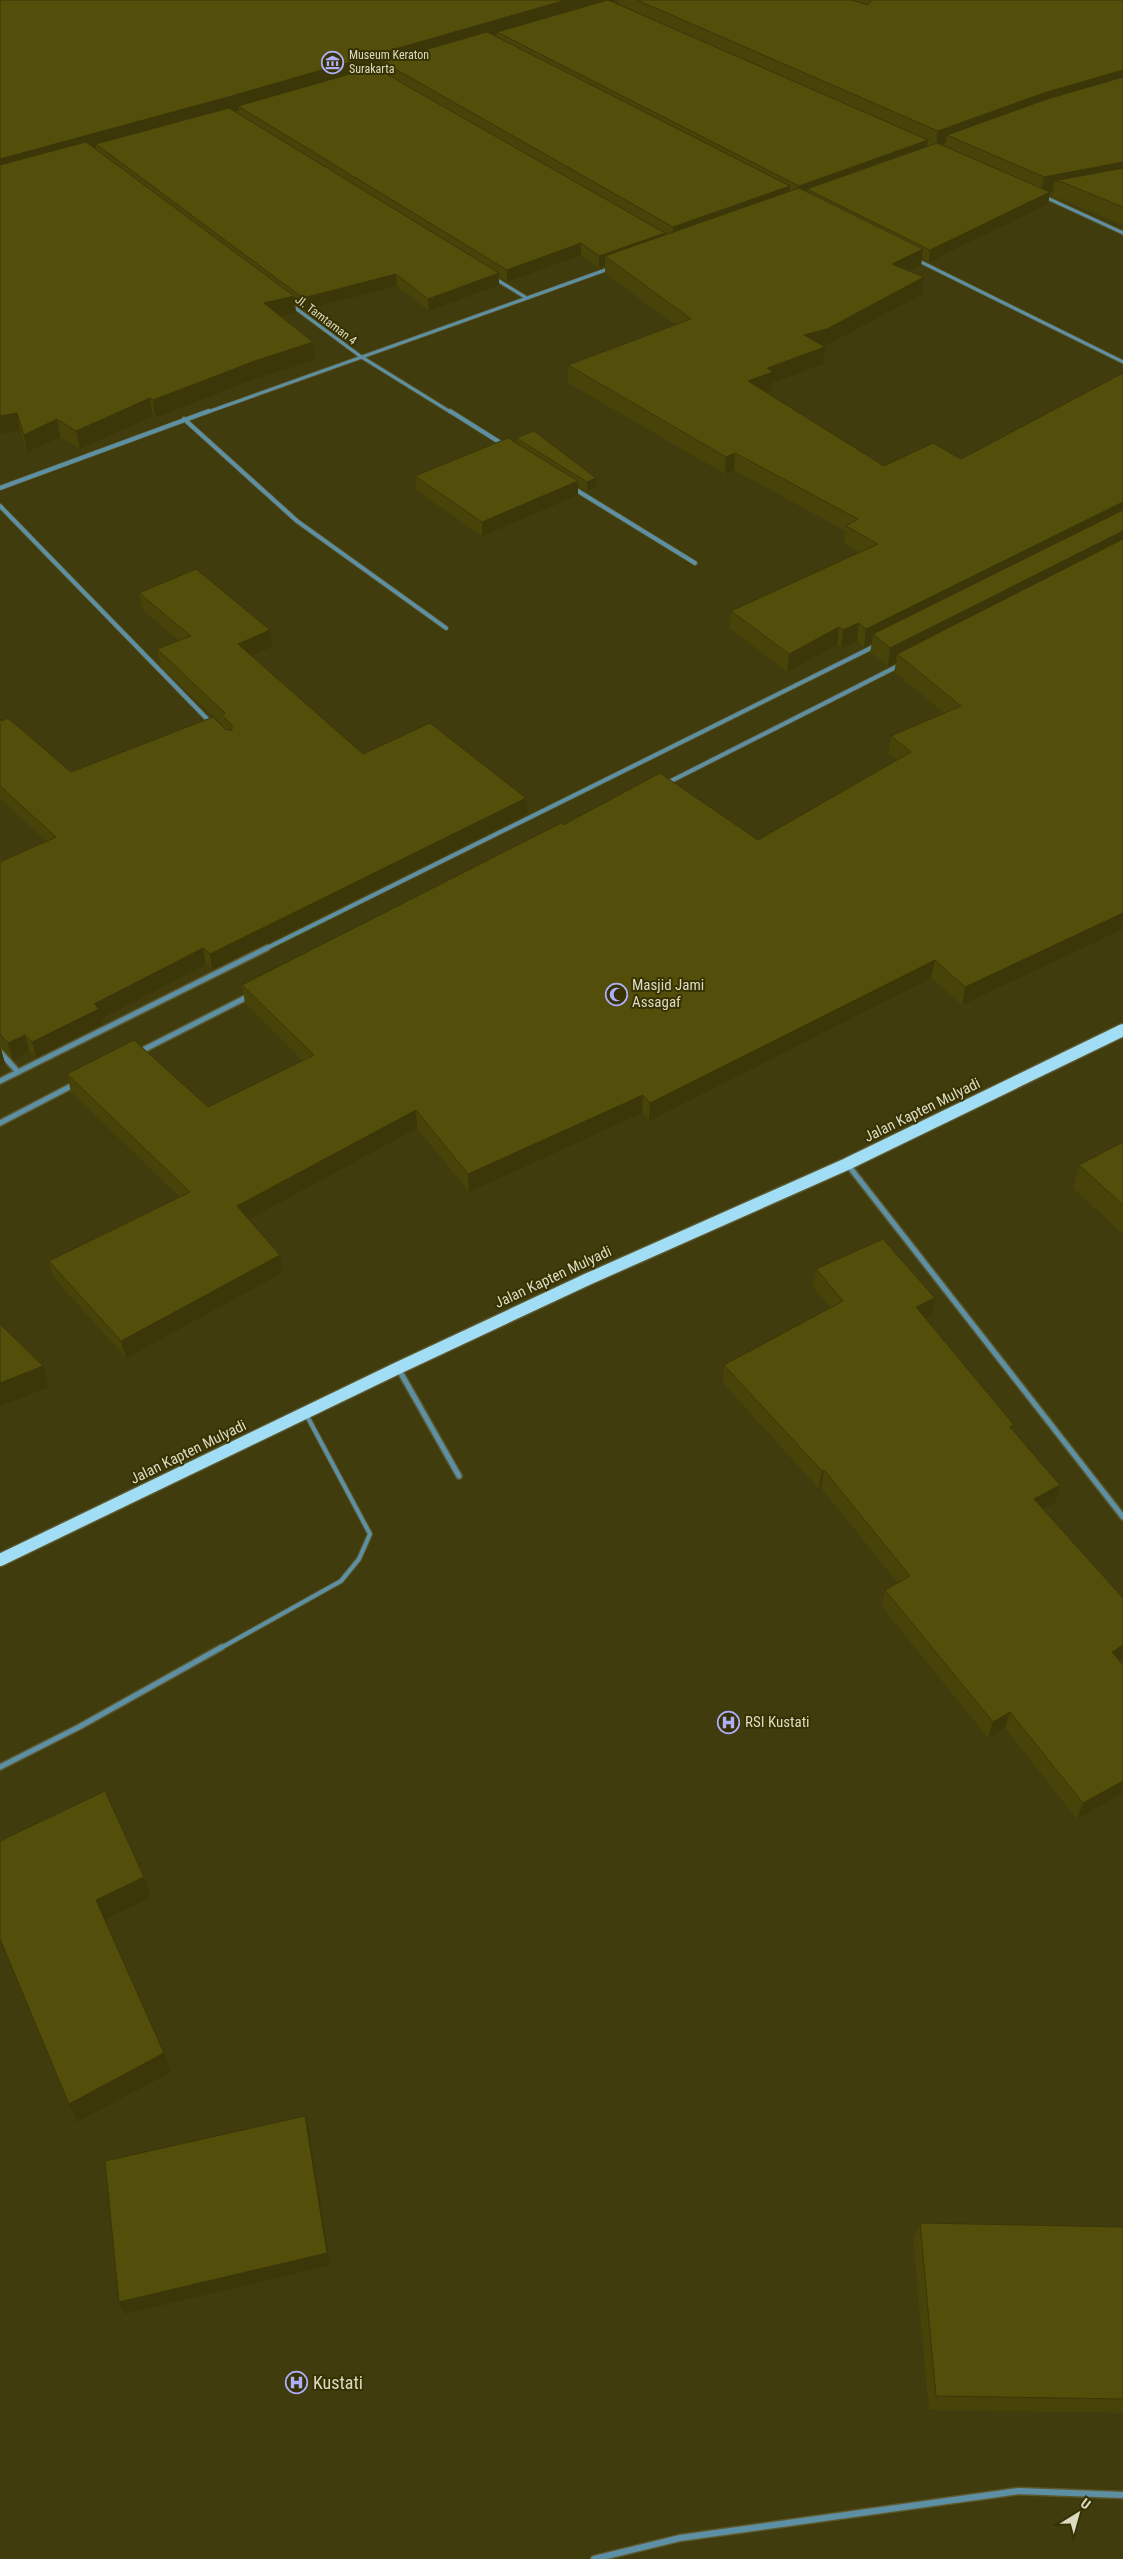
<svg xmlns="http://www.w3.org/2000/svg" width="1123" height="2559" font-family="'Roboto Condensed',sans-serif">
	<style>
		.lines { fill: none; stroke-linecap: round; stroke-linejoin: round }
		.lane-far1-casing { stroke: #5d592e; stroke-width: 6 }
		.lane-casing { stroke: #5d592e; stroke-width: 8 }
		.street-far3-casing { stroke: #5d592e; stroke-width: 4.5 }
		.street-far2-casing { stroke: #5d592e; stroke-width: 5.5 }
		.street-far1-casing { stroke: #5d592e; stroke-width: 8 }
		.street-casing { stroke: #5d592e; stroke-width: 9 }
		.primary-casing { stroke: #5d592e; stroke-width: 15 }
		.lane-far1 { stroke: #5d90a4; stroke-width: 4 }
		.lane { stroke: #5d90a4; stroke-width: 5 }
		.street-far3 { stroke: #5d90a4; stroke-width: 3 }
		.street-far2 { stroke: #5d90a4; stroke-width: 4 }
		.street-far1 { stroke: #5d90a4; stroke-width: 5 }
		.street { stroke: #5d90a4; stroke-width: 6 }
		.primary { stroke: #a1def6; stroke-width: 12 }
		.wall { fill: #484309; fill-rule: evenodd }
		.shaded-wall { fill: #3b3708 }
		.building { fill: #544e0b; stroke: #3b3708 }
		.labels { text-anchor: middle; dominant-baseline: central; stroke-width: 4; stroke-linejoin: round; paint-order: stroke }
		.far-poi-label { font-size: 12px; fill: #dcdbc2; stroke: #363201; text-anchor: start }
		.far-street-label { font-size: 12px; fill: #dcdbc2; stroke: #363201 }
		.poi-label { font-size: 15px; fill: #dcdbc2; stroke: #363201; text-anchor: start }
		.street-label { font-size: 15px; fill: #dcdbc2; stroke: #363201 }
		.near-poi-label { font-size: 18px; fill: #dcdbc2; stroke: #363201; text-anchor: start }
	</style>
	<rect width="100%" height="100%" fill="#413c0d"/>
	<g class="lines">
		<defs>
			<path id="lane-far1" d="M219,1649L341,1581L359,1559L370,1534L307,1416"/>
			<path id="lane" d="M0,1767L79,1727L222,1647"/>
			<g id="street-far3">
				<path d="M1045,197L1123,233"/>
				<path d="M917,260L1123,362"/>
				<path d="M494,278L525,297"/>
				<path d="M290,304L360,356L452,413"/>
				<path d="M205,413L611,268"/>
			</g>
			<g id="street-far2">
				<path d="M450,411L504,445"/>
				<path d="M184,419L297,521L446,628"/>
				<path d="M0,488L209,411"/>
				<path d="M573,488L695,563"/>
				<path d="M0,506L212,724"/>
				<path d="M667,783L900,665"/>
				<path d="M265,949L877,645"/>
			</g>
			<g id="street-far1">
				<path d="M0,1052L18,1072"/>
				<path d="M139,1052L249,996"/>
				<path d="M0,1081L267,948"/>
				<path d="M0,1123L75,1084"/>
				<path d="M848,1165L1123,1517"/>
				<path d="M398,1368L459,1476"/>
			</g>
			<path id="street" d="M594,2559L680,2538L1019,2491L1123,2495"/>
			<path id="primary" d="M0,1560L398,1368L588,1279L847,1164L1123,1030"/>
		</defs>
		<use href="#lane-far1" class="lane-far1-casing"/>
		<use href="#lane" class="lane-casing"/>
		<use href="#street-far3" class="street-far3-casing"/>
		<use href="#street-far2" class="street-far2-casing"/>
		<use href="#street-far1" class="street-far1-casing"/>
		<use href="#street" class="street-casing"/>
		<use href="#primary" class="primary-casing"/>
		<use href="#lane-far1" class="lane-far1"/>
		<use href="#lane" class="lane"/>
		<use href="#street-far3" class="street-far3"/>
		<use href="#street-far2" class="street-far2"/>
		<use href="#street-far1" class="street-far1"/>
		<use href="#street" class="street"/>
		<use href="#primary" class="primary"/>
	</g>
	<g class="wall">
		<path d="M0,0H1123V225L1059,199L1052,198L1053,191L1049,192H1050L1048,204L929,262L922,258L921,265L909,271L922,294L823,346V364L772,383V390L765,392L884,466L961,459L1123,373V929L962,1005L931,978L649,1121L642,1113L469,1192L417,1128L248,1219L282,1273L126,1358L54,1278L49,1261L180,1197L71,1092L67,1074L208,1107L303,1061L245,1003L242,985L563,825L758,840L896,760L888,754L891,736L944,713L894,672L896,663L888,666L870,652L872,643L864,647L857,641L841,648L837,645L787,672L729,628L731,611L859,552L844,543L845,531L734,470L725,474L568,383V365L675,325L605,273V266L599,268L581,255L507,282L499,277V285L429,311L397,286L304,310L295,303L296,313L280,317L315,360L254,379L155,418L153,416L80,449L60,437L27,452L20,430L0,434ZM618,0V5L612,2ZM384,68V72L379,70Z"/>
		<path d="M516,438L596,487L587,491L578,486V495L482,536L416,490L415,476L516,443Z"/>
		<path d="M139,593L270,630L272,647L251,656L363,754L527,814L212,970L206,964L101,1019L102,1025L36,1058L29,1051L13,1060L3,1049L1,1048L5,1064L0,1066V862L46,841L0,799V719L71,772L223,727V725L160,666L157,649L179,641L142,609Z"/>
		<path d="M1123,1142V1234L1073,1188L1079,1165Z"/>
		<path d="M816,1269L935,1298L932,1316L926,1319L1012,1430L1055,1503L1043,1509L1123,1598V1658L1119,1661L1123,1793L1077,1819L1005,1728L988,1738L882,1607L885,1590L898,1583L821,1488L819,1489L723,1383L724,1365L831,1308L813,1287Z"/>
		<path d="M920,2223L1123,2227V2413L929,2410L913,2240Z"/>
	</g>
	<g class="shaded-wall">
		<path d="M566,0H618L501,34L497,32V35L391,66L383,62L384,68L243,109L238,106L239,110L230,113L96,144V149L0,176V159Z"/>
		<path d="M1123,70V85L947,135L946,143L936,147L938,131L1044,93Z"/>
		<path d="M928,140L926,150L807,189V193L798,196L799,186Z"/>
		<path d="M1123,162V177L1054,181L1053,191L1041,193L1044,177Z"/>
		<path d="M790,186L789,200L673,241V227Z"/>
		<path d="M1050,192L1048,204L929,262L930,250Z"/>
		<path d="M665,233L664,244L605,256V266L599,268V256Z"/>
		<path d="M581,243V255L507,282V270Z"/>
		<path d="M923,249L921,265L890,280L892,264Z"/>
		<path d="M499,273V285L429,311L428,299Z"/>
		<path d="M396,274L397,286L304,310L303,298Z"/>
		<path d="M924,277L922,294L825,346L803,352L804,335Z"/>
		<path d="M294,296L296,313L265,320L264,303Z"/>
		<path d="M313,342L315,360L254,379L155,418L153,400L252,362Z"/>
		<path d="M825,347L823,364L772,383V390L747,398L748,381L767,368Z"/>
		<path d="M150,398L153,416L80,449L76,431Z"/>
		<path d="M17,413L20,430L0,434V416Z"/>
		<path d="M57,419L60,437L27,452L24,435Z"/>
		<path d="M735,453L734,470L725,474L726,457Z"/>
		<path d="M596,478V487L587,491V482Z"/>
		<path d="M578,481V495L482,536V522Z"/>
		<path d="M1123,502V518L873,634L872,643L864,647L866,629Z"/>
		<path d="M1123,531V540L897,654L896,663L888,666L890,648Z"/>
		<path d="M859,623L857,641L841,648L843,630Z"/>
		<path d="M839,627L837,645L787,672L789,654Z"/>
		<path d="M270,630L272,647L240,660L238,644Z"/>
		<path d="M526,798L527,814L212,970L210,954Z"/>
		<path d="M1123,913V929L962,1005L965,987Z"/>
		<path d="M203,948L206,964L101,1019L102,1025L36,1058L32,1042L94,1004Z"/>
		<path d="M935,960L931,978L649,1121L650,1103Z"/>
		<path d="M25,1035L29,1051L13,1060L8,1043Z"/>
		<path d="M0,1047L5,1064L0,1066Z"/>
		<path d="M643,1095L642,1113L469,1192L468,1174Z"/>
		<path d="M416,1110L417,1128L240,1224L237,1206Z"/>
		<path d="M280,1255L282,1273L126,1358L121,1341Z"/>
		<path d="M935,1298L932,1316L912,1325L916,1307Z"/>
		<path d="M43,1366L49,1387L0,1406V1383Z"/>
		<path d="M824,1470L821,1488L819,1489L822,1471Z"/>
		<path d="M1060,1485L1055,1503L1029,1516L1034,1499Z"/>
		<path d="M1123,1645V1658L1106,1668L1112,1652Z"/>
		<path d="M1010,1712L1005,1728L988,1738L993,1722Z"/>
		<path d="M1123,1781V1793L1077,1819L1083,1803Z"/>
		<path d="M144,1877L151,1897L104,1920L96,1900Z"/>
		<path d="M164,2053L171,2072L77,2122L69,2104Z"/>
		<path d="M305,2116L309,2130L330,2265L125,2314L119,2302Z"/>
	</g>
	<g class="building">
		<path d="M0,0H566L228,97L0,159Z"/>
		<path d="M608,0L928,140L799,186L497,32Z"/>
		<path d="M637,0H852L867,5L871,2L869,0H1123V70L1044,93L938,131Z"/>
		<path d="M487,32L790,186L673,227L383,62Z"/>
		<path d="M374,67L665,233L599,256L581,243L507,270L238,106Z"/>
		<path d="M1123,77V162L1044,177L947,135L1047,99Z"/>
		<path d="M229,108L499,273L428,299L396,274L303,298L96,144Z"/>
		<path d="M86,142L294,296L264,303L313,342L252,362L153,400L150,398L76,431L57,419L24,435L17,413L0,416V165Z"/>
		<path d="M937,143L1050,192L930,250L807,189Z"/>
		<path d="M1123,168V207L1062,182L1054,181Z"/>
		<path d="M799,188L923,249L892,264L924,277L827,329L804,335L825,347L767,368L773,372L748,381L884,466L933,443L961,459L1123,373V502L866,629L859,623L843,630L839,627L789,654L731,611L878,544L846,526L858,519L735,453L726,457L568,365L691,319L605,256Z"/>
		<path d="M534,431L596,478L587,482L516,438Z"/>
		<path d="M508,438L578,481L482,522L415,476Z"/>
		<path d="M1123,510V531L890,648L873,634Z"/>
		<path d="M1123,539V913L965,987L935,960L650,1103L643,1095L468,1174L416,1110L237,1206L280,1255L121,1341L49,1261L190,1192L67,1074L134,1040L208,1107L314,1055L242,985L561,823L563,825L660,773L758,840L911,752L891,736L961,706L897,654Z"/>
		<path d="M196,569L270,630L238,644L363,754L430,723L526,798L210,954L203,948L94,1004L99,1009L32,1042L25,1035L8,1043L0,1034V862L56,837L0,786V719L2,721L8,718L71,772L213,717L226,730H232V725L221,714L225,713L157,649L191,636L139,593Z"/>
		<path d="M1123,1142V1205L1079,1165Z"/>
		<path d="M883,1239L935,1298L916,1307L1014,1425L1010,1427L1060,1485L1034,1499L1123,1598V1645L1112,1652L1123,1665V1781L1083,1803L1010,1712L993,1722L885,1590L910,1576L824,1470L822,1471L724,1365L843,1301L816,1269Z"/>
		<path d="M0,1324L43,1366L0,1383Z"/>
		<path d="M105,1791L144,1877L96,1900L164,2053L69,2104L0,1939V1841Z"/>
		<path d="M305,2116L327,2253L119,2302L105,2161Z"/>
		<path d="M920,2223L1123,2227V2399L936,2396Z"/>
	</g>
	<defs>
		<symbol id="museum-ring" viewBox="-11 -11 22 22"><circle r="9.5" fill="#363201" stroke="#afaefa" stroke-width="1.5"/><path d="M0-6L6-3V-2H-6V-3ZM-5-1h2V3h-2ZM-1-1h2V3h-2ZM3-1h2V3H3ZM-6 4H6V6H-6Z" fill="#afaefa"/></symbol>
		<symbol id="mosque-ring" viewBox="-11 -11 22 22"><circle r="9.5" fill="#363201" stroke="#afaefa" stroke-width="1.5"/><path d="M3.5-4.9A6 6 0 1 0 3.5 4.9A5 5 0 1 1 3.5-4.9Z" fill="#afaefa"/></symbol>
		<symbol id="hospital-ring" viewBox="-11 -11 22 22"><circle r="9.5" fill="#363201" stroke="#afaefa" stroke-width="1.5"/><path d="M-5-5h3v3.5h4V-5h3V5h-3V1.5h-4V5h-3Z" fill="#afaefa"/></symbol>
	</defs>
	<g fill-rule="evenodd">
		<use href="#museum-ring" x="320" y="50" width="25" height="25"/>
		<use href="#mosque-ring" x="604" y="982" width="25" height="25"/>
		<use href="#hospital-ring" x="716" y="1710" width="25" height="25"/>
		<use href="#hospital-ring" x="284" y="2370" width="25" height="25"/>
	</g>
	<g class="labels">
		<g class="far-poi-label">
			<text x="349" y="55">Museum Keraton<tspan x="349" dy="14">Surakarta</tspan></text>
		</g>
		<g class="far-street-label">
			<text transform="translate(326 320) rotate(37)">Jl. Tamtaman 4</text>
		</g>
		<g class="poi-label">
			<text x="632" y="985">Masjid Jami<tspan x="632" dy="17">Assagaf</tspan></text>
			<text x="745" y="1722">RSI Kustati</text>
		</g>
		<g class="street-label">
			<text transform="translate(922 1110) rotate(-26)">Jalan Kapten Mulyadi</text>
			<text transform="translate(553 1277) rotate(-25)">Jalan Kapten Mulyadi</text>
			<text transform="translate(188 1452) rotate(-26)">Jalan Kapten Mulyadi</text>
		</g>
		<g class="near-poi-label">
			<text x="313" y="2382">Kustati</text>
		</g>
	</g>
	<g transform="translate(1078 2514) rotate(37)" stroke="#363201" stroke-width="4" paint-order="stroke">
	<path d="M0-4L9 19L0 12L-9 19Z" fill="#dcdbc2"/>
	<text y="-8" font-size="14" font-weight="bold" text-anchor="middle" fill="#dcdbc2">U</text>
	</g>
</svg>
